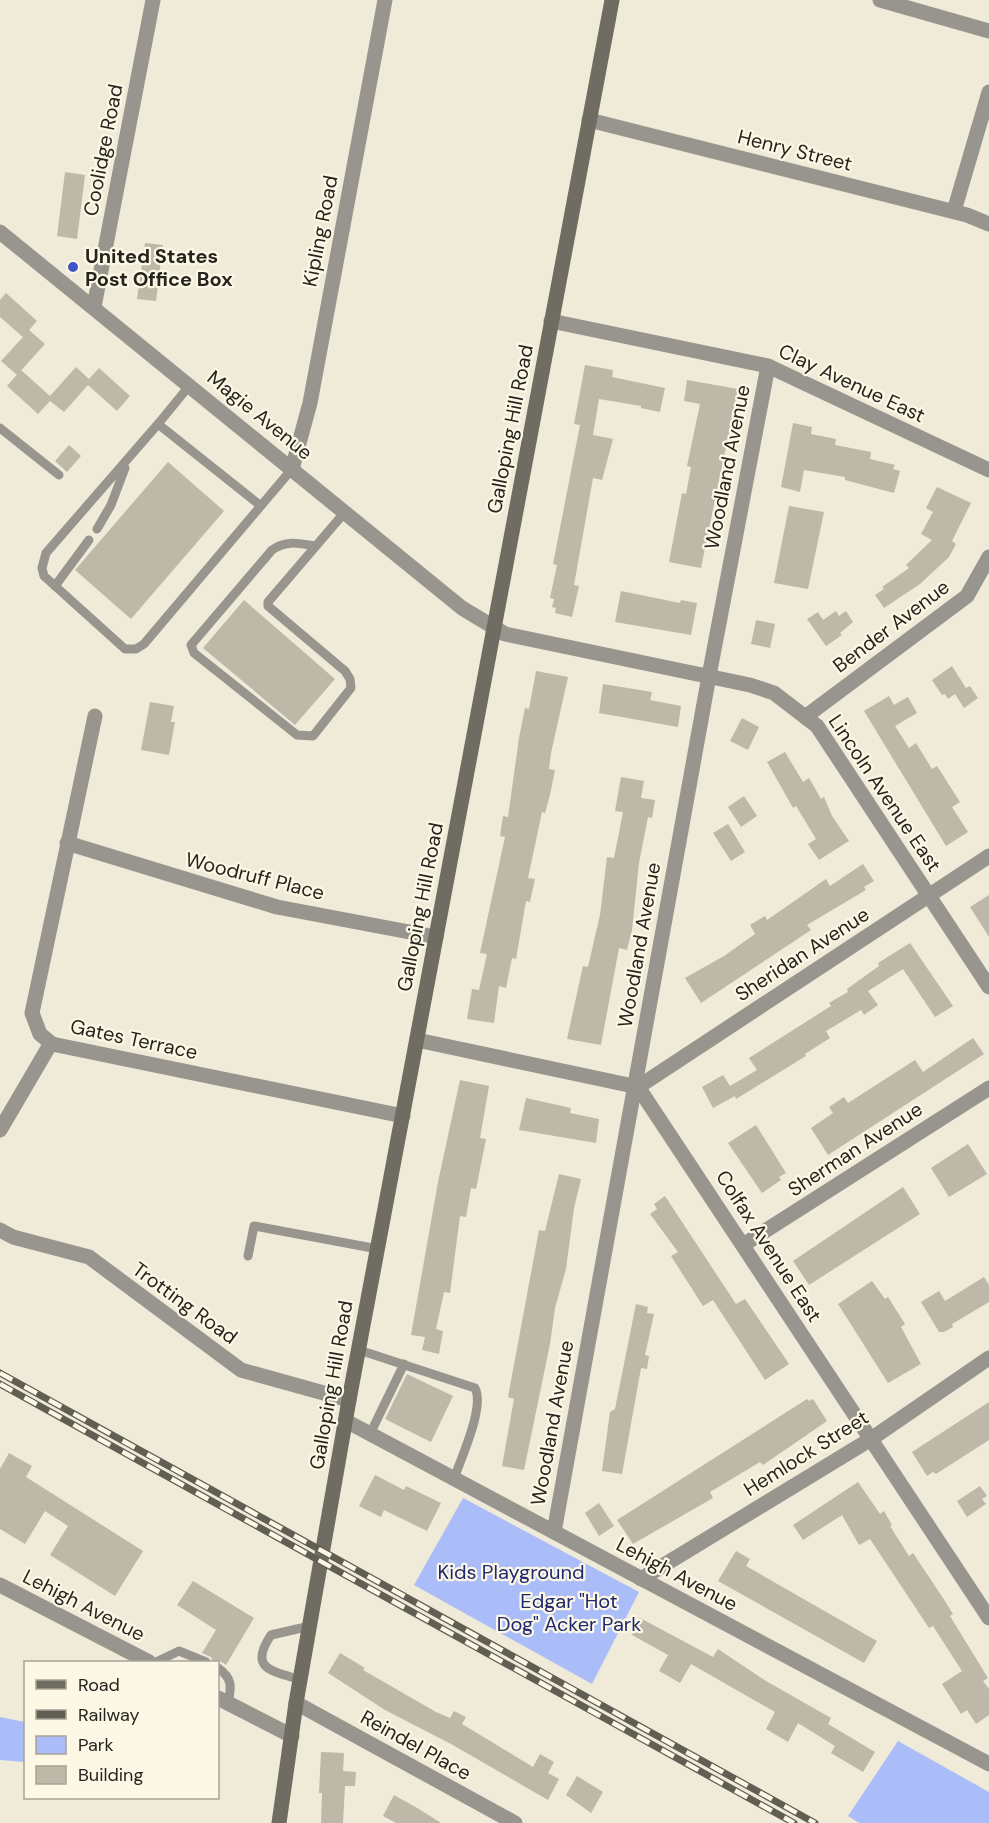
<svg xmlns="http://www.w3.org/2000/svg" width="989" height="1823" font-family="'DM Sans',sans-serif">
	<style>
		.green { fill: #aabdf9 }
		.building { fill: #bdb8a7 }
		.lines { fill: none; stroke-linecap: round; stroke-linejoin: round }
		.service { stroke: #97958d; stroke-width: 9 }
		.minor { stroke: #97958d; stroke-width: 15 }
		.tertiary { stroke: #97958d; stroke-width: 15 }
		.secondary { stroke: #6f6c61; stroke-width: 15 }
		.rail-casing { stroke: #615e54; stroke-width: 7 }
		.rail { stroke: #fdf8e6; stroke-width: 4.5; stroke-dasharray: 14; stroke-linecap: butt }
		.poi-dot { fill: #4155c8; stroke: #fdf8e6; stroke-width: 2 }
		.labels { text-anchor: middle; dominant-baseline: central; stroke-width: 4.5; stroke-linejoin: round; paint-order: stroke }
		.street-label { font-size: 20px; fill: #26241e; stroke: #fdf8e6 }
		.poi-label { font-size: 20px; font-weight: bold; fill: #26241e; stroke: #fdf8e6; text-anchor: start }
		.park-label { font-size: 20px; fill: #1f296f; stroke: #fdf8e6 }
	</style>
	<rect width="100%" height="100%" fill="#f0ead8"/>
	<g class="green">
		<path d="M463,1498L639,1592L592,1684L414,1585Z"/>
		<path d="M0,1717L25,1722V1762L0,1760Z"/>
		<path d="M898,1741L989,1792V1823H859L848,1816Z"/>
	</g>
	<g class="building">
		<path d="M65,172L85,175L77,239L57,236Z"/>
		<path d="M145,243L163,245L156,301L137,299Z"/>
		<path d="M6,293L37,321L29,330L45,344L17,375L1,361L23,337L0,317V300Z"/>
		<path d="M585,365L613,370L612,377L665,388L660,412L641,408V406L599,399L593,435L613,439L602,480L593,478L574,585L579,586L572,617L555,613L556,608L552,607L554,599L550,598L557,565L553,564L580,425L574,424Z"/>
		<path d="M76,367L89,379L99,368L130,396L117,411L88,385L64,412L50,401L38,414L7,386L21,370L50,396Z"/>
		<path d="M687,380L738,389L701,568L669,562L682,493L686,494L691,467L687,466L700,404L684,401Z"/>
		<path d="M793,423L812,427L811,434L836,439L835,445L871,452L870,459L895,465L893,469L900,471L894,493L845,480V477L804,470L800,492L781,487Z"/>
		<path d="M69,445L81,456L67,472L55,461Z"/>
		<path d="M168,462L224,511L131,619L75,570Z"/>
		<path d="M937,487L971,503L952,541L956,544L949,557L920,584L884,608L875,595L884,589L882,587L909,568L906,565L932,540L921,534L933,512L926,508Z"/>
		<path d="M789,506L824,512L808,589L774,583Z"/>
		<path d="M621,591L680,603L681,600L697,603L691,635L615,622Z"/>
		<path d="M244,600L335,679L295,725L203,648Z"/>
		<path d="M836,611L839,616L846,611L853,622L840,633L842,635L826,646L807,619L818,612L823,620Z"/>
		<path d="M756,620L775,624L770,648L751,644Z"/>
		<path d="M952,666L966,688L970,686L978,698L964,708L955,694L948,699L945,694L942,695L932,680Z"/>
		<path d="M536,671L568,677L551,753L549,769L555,770L550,795L545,813L542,812L528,878L535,879L530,902L526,901L516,959L512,958L506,988L499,986L494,1023L467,1019L472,989L479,990L487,954L480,953L505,837L500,836L503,816L508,817L519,738L525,708L529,709Z"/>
		<path d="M603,684L652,692L650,700L681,706L678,727L599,713Z"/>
		<path d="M889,696L894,705L908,697L917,713L895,726L909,748L916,743L932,769L937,766L960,802L952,807L968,832L946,846L864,711Z"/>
		<path d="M150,702L174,706L171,722H175L169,755L141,750Z"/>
		<path d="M742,718L759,727L748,750L730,741Z"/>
		<path d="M785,752L803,782L809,778L821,799L824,797L832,816L849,841L819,860L808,844L816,839L796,806L793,808L767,762Z"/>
		<path d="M621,777L644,781L641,798L655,800L652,818L648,817L639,863L632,930L627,950L619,948L601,1045L567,1039L583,966L588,967L600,915L607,857L614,858L623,812L615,811Z"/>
		<path d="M744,796L757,816L741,827L728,807Z"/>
		<path d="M728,824L745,852L731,861L713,833Z"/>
		<path d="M863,864L874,881L864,887L866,890L807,925L811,930L701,1003L685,978L724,956L755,934L750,925L765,916L767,920L826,879L830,886Z"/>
		<path d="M989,895V937L970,907Z"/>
		<path d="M910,943L953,1006L935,1017L903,969L868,991L878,1005L864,1015L861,1010L826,1031L830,1038L805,1054L806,1056L736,1099L735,1096L713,1108L702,1087L723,1075L730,1086L757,1070L749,1058L831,1006L829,1003L848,992L847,989L879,966L878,963Z"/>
		<path d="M973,1038L984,1054L828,1155L811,1128L833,1113L829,1107L844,1097L848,1103L915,1060L923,1072Z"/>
		<path d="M460,1080L489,1086L480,1138L486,1139L476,1189L471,1188L466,1217L460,1216L450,1293L444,1292L436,1329L443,1331L439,1354L422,1350L425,1337L411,1335L438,1182Z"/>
		<path d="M526,1098L571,1108L570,1113L599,1119L596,1143L519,1130Z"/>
		<path d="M756,1125L786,1173L779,1177L781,1180L762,1193L728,1143Z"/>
		<path d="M968,1144L987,1174L949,1197L931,1168Z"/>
		<path d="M559,1174L581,1179L574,1208L566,1269L555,1308L550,1344L524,1470L502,1466L514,1399L508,1397L539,1230L545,1231Z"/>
		<path d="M903,1187L920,1214L809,1285L793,1261Z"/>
		<path d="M665,1196L736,1304L745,1299L789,1364L765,1380L713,1300L703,1306L671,1256L678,1252L650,1214L657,1209L654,1204Z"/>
		<path d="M984,1277L989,1285V1302L952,1324L953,1327L944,1332H939L921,1302L939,1291L945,1301Z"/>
		<path d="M872,1281L885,1299L888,1297L905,1324L901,1327L921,1364L888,1383L838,1304Z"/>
		<path d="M636,1304L648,1307L647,1313L654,1314L645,1355L649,1356L647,1369L641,1368L622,1474L602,1471L610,1412L615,1409Z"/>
		<path d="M407,1374L453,1396L431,1442L385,1419Z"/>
		<path d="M807,1399L809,1401L813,1399L827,1421L763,1465L760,1462L710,1492L713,1498L633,1544L617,1520Z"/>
		<path d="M989,1402V1440L936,1474L933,1472L927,1476L912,1452Z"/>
		<path d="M9,1453L32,1466L26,1477L143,1551L115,1596L50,1555L68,1526L45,1511L25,1544L0,1529V1469Z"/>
		<path d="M375,1475L402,1489L404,1490L406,1486L441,1503L427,1531L384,1510L381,1517L359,1506Z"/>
		<path d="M858,1482L880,1514L884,1511L892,1525L890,1526L909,1556L913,1553L943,1598L953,1614L950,1616L988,1678L983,1681L989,1689V1715L976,1724L967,1710L961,1714L942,1684L962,1671L933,1626L929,1628L870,1539L859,1545L842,1515L803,1540L793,1525Z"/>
		<path d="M980,1486L987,1496L982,1499L986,1504L967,1517L957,1501Z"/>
		<path d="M599,1503L614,1526L599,1536L585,1513Z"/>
		<path d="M736,1551L750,1559L746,1566L877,1641L864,1663L718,1581Z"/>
		<path d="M193,1581L254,1618L226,1665L220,1661L213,1662L211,1657L202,1653L216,1630L177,1605Z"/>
		<path d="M640,1618L713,1657L718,1649L766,1681L831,1718L828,1724L875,1752L863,1772L831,1753L835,1746L798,1723L788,1742L766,1729L775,1712L691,1664L680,1683L659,1671L668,1655L632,1635Z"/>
		<path d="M340,1653L365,1668L363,1670L436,1712L450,1718L454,1711L466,1717L462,1724L533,1767L540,1754L554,1762L548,1773L559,1779L548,1800L451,1744L385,1710L328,1673Z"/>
		<path d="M321,1752L344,1753L343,1771L356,1772L355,1786H345L343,1823H321L322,1793H319Z"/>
		<path d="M577,1776L603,1792L591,1813L566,1795Z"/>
		<path d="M394,1795L419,1809L441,1823H396L383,1816Z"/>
	</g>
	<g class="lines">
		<g class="service">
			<path d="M158,424L190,385"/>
			<path d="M0,428L59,475"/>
			<path d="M261,506L158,424L46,553L42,568L44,576L125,649H136L144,644L292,469"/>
			<path d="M97,529L111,505L125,468"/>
			<path d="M315,546C299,543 285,540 272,550L191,645L194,653L297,735L313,736L351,688L350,679L345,671L268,606V602L345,512"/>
			<path d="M55,586L89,540"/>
			<path d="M248,1256L254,1226L378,1249"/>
			<path d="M359,1350L475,1388C485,1407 461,1458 454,1479"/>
			<path d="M370,1434L404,1364"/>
			<path d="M156,1662L179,1651L206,1662"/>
			<path d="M218,1668C232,1678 232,1686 228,1703"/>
			<path d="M301,1680C272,1671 248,1669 271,1635L310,1626"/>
		</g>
		<g class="minor">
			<path d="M880,0L989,31"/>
			<path d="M589,120L967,215L989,224"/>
			<path d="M954,211L989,92"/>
			<path d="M94,307L153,0"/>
			<path d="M551,321L768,366L989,470"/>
			<path d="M292,469L310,403L385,0"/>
			<path d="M95,716L32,1013L40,1034L52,1044L403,1116"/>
			<path d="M805,717L967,596L989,557"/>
			<path d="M67,843L277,907L436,937"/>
			<path d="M417,1040L638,1087L989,1618"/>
			<path d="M638,1087L989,856"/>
			<path d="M0,1130L51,1043"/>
			<path d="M0,1230L13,1237L89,1257L241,1370L349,1400"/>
			<path d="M743,1245L989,1088"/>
			<path d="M346,1421L989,1764"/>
			<path d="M554,1532L709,676L768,366"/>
			<path d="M641,1579L871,1439L989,1358"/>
			<path d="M0,1585L149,1662"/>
			<path d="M218,1698L292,1736"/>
			<path d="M296,1703L515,1823"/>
		</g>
		<path class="tertiary" d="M0,232L462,608L505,634L750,685L774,693L817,726L989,987"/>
		<path class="secondary" d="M279,1823L296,1703L349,1400L612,0"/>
		<defs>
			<g id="rail">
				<path d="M0,1373L815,1823"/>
				<path d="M0,1384L794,1823"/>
			</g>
		</defs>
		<use href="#rail" class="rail-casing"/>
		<use href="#rail" class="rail"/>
	</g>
	<circle class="poi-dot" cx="73" cy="267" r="6"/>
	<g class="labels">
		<g class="street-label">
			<text transform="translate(103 150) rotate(-79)">Coolidge Road</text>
			<text transform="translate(795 150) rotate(14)">Henry Street</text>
			<text transform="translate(320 231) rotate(-79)">Kipling Road</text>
			<text transform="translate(852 383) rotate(25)">Clay Avenue East</text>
			<text transform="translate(260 415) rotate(39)">Magie Avenue</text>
			<text transform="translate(510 429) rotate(-79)">Galloping Hill Road</text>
			<text transform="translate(727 467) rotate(-79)">Woodland Avenue</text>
			<text transform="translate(891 626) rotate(-37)">Bender Avenue</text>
			<text transform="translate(885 793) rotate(56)">Lincoln Avenue East</text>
			<text transform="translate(255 876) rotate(14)">Woodruff Place</text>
			<text transform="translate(420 907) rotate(-79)">Galloping Hill Road</text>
			<text transform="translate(639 945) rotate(-80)">Woodland Avenue</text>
			<text transform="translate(802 954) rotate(-33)">Sheridan Avenue</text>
			<text transform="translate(134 1039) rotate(12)">Gates Terrace</text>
			<text transform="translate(855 1149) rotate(-33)">Sherman Avenue</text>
			<text transform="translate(769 1246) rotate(57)">Colfax Avenue East</text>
			<text transform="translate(185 1303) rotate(36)">Trotting Road</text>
			<text transform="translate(331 1385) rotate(-80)">Galloping Hill Road</text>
			<text transform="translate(552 1423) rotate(-80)">Woodland Avenue</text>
			<text transform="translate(806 1453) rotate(-32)">Hemlock Street</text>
			<text transform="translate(677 1574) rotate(28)">Lehigh Avenue</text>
			<text transform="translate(84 1605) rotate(27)">Lehigh Avenue</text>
			<text transform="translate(416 1745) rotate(29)">Reindel Place</text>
		</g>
		<g class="poi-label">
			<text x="85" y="256">United States<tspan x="85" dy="23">Post Office Box</tspan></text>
		</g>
		<g class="park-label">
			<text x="511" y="1572">Kids Playground</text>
			<text x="569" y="1601">Edgar "Hot<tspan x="569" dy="23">Dog" Acker Park</tspan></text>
		</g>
	</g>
	<rect x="24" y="1661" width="195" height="138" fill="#fdf8e6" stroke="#a7a396" stroke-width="1.5"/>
	<rect x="36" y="1680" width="30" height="9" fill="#6f6c61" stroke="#a7a396" stroke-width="1.5"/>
	<text x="78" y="1691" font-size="18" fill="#26241e">Road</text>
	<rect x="36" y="1710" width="30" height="9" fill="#615e54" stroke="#a7a396" stroke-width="1.5"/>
	<text x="78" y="1721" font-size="18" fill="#26241e">Railway</text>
	<rect x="36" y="1736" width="30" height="18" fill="#aabdf9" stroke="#a7a396" stroke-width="1.5"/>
	<text x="78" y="1751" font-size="18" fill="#26241e">Park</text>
	<rect x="36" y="1766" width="30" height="18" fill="#bdb8a7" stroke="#a7a396" stroke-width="1.5"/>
	<text x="78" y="1781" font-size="18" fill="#26241e">Building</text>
</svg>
